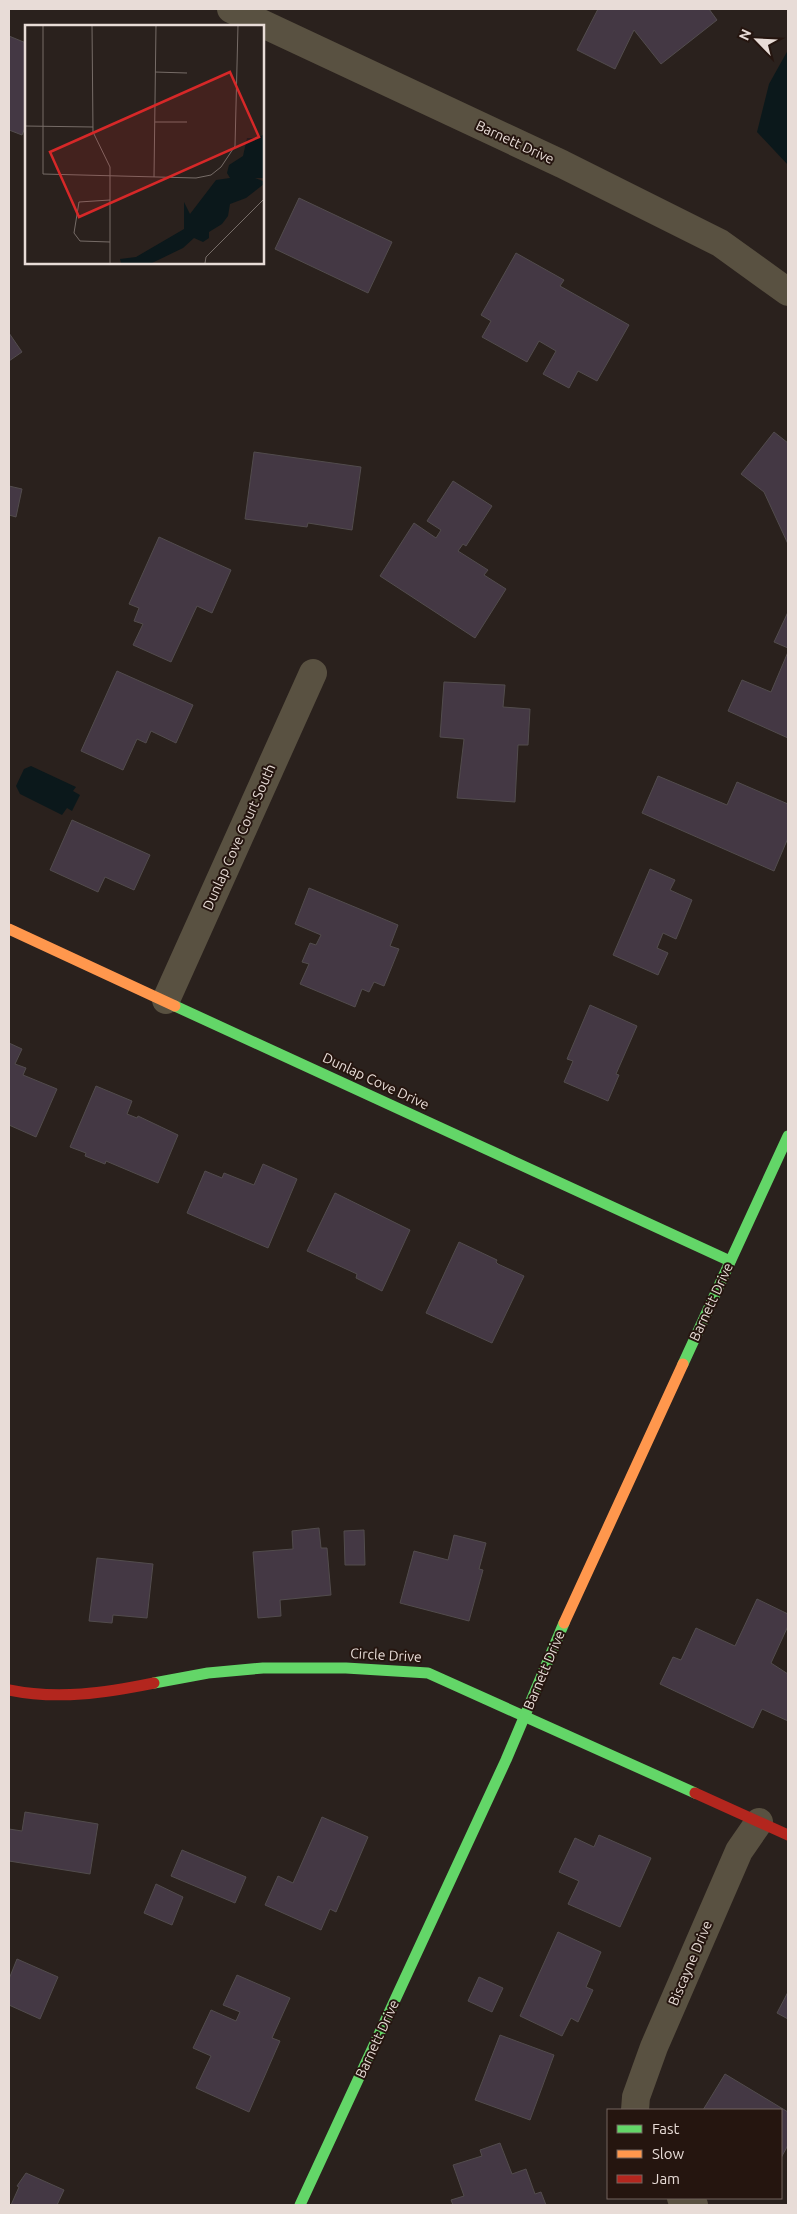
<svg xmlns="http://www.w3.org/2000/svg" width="797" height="2214" font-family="Ubuntu,sans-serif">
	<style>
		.water { fill: #0b181b }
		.building { fill: #443844; stroke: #524c4d }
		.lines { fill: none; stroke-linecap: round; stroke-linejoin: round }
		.street { stroke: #595141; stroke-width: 28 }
		.fast { stroke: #63d668; stroke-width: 11 }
		.slow { stroke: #ff974d; stroke-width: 11 }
		.jam { stroke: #b3261e; stroke-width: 11 }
		.labels { text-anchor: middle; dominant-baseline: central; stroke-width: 4; stroke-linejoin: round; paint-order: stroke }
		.street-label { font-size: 14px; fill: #e8dcd7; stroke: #25150f }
		.inset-road { fill: none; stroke: #766c67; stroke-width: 1 }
		.view { fill: #d62828; fill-opacity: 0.15; stroke: #d62828; stroke-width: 2.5 }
		.inset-edge { fill: none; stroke: #e8dcd7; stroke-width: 2.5 }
	</style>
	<rect width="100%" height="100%" fill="#2a211d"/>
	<g class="water">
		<path d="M788,50V165L757,132L769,84Z"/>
		<path d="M31,766L76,787L73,791L80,795L72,811L67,808L62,815L20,794L16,786L24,769Z"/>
	</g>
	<g class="building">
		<path d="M598,9H709L717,20L661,64L634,30L615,69L577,50Z"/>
		<path d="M9,36L26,43V125L22,135L9,130Z"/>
		<path d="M299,198L392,242L368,293L275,249Z"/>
		<path d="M516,253L564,280L560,286L629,325L597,381L578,371L569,388L543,374L556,351L539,341L527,362L482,337L491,321L481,315Z"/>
		<path d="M9,333L22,352L9,361Z"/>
		<path d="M774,432L788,443V544L764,492L741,474Z"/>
		<path d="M254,452L361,467L352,530L308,523L307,527L245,519Z"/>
		<path d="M453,481L492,506L466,546L463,544L458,551L488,570L484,575L506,589L475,638L380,576L414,523L436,538L441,530L427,521Z"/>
		<path d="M9,486L22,489L16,517L9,515Z"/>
		<path d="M159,537L231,570L212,613L197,606L171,662L133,645L143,624L134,621L139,608L129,604Z"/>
		<path d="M788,612V648L774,642Z"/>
		<path d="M788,652V738L728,711L742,680L771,692Z"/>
		<path d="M117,671L193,705L176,743L151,731L146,743L137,739L123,770L81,751Z"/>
		<path d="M444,682L505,685L503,707L530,709L528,745H518L515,802L457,798L464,739L440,737Z"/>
		<path d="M658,776L727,805L737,782L788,804V838L774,871L642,813Z"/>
		<path d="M72,820L150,855L134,890L105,877L98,892L50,870Z"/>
		<path d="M650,869L675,880L670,890L692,900L676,939L663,933L657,948L668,953L658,975L613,955Z"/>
		<path d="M309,888L398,925L390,946L399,949L384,986L374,982L369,992L362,989L355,1007L300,984L309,964L302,962L310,943L316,945L321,935L295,924Z"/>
		<path d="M590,1005L637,1026L616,1074L619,1075L608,1101L564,1082L573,1061L567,1059Z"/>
		<path d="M9,1043L22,1049L15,1064L26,1068L23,1075L57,1089L36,1137L9,1125Z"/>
		<path d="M96,1086L132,1101L127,1114L137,1118L138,1116L178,1135L158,1183L106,1161L105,1164L85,1156L86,1153L70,1147Z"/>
		<path d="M263,1164L297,1179L268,1248L187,1213L205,1171L222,1178L224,1173L254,1185Z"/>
		<path d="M335,1193L410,1230L382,1291L356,1278L357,1274L307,1251Z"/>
		<path d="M459,1242L497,1260L496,1262L498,1264L524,1276L492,1343L426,1313Z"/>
		<path d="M319,1528L321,1548H327L331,1595L280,1600L281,1616L258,1618L253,1552L293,1549L292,1531Z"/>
		<path d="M364,1530L365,1565H345L344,1531Z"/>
		<path d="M454,1535L486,1543L479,1569L483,1570L469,1621L400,1603L414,1551L448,1560Z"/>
		<path d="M97,1558L153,1564L147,1618L113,1615L112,1623L89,1621Z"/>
		<path d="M757,1599L788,1614V1626L771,1663L788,1674V1721L762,1709L753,1728L660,1684L673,1657L681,1660L696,1628L735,1646Z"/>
		<path d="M25,1812L98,1824L90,1874L9,1861V1829L22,1831Z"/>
		<path d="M322,1817L368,1837L336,1912L330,1909L321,1930L265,1905L278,1876L293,1883Z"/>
		<path d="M599,1835L651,1858L620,1927L568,1904L579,1881L559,1872L575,1838L594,1847Z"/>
		<path d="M182,1850L246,1877L235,1903L171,1876Z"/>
		<path d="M156,1884L183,1897L172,1925L144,1913Z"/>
		<path d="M558,1932L601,1952L586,1987L593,1990L578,2022L571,2018L562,2036L520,2016Z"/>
		<path d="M17,1959L58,1977L40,2019L9,2005V1979Z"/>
		<path d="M237,1975L290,1998L272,2038L280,2041L249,2112L196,2088L211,2056L193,2048L211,2010L236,2021L240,2012L223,2005Z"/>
		<path d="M479,1977L503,1988L492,2012L468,2001Z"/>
		<path d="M788,1992V2019L777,2013Z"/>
		<path d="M500,2035L554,2055L530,2120L475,2100Z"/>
		<path d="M725,2074L788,2112V2145L781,2158V2110H703Z"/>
		<path d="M500,2143L512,2174L526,2169L535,2194L541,2192L546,2205H453L451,2200L464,2196L453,2165L482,2156L480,2150Z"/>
		<path d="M26,2173L64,2190L57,2205H11L19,2187L17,2186Z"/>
	</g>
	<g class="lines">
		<g class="street">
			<path d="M231,9L562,164L720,243L788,292"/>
			<path d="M166,1000L313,673"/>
			<path d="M635,2110L636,2097L654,2047L739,1851L759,1822"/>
			<path d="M681,2198L694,2205"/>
		</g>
		<g class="fast">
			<path d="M175,1006L730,1261"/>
			<path d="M683,1364L788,1136"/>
			<path d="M154,1683L208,1673L263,1668H346L428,1673L695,1793"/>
			<path d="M300,2205L506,1760L564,1623"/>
		</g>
		<g class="slow">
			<path d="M9,929L175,1006"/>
			<path d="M564,1623L683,1364"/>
		</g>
		<g class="jam">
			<path d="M9,1690C58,1700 105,1693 154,1683"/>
			<path d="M695,1793L788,1835"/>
		</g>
	</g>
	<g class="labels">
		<g class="street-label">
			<text transform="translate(515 142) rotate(25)">Barnett Drive</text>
			<text transform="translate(239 837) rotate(-66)">Dunlap Cove Court South</text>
			<text transform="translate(376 1081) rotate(25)">Dunlap Cove Drive</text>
			<text transform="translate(711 1302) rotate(-65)">Barnett Drive</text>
			<text transform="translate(386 1655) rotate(3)">Circle Drive</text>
			<text transform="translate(544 1670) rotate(-67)">Barnett Drive</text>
			<text transform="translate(690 1963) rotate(-67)">Biscayne Drive</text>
			<text transform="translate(377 2039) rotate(-65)">Barnett Drive</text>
		</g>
	</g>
	<g transform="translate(25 25)">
		<rect width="239" height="239" fill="#2a211d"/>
		<path d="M239,109V153H230L238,156L239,159L221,173L205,179L203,191L197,199L184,207V213L178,217L169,213L158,223L127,238H96L95,234L111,232L159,204V177L165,189L191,155L205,153L202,148L204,140L218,131L222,113H233Z" fill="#0b181b"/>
		<path class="inset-road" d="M18,0V149L171,153L186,150L196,142L210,121L213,0M67,0L68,107L85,142V238M130,47L162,48M130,97H162M0,101L68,102M129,152L131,0M85,175L54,177L49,208L55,216L85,217M180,238L181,232L239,174"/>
		<path class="view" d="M205,47L234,112L54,192L25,127Z"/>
		<rect width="239" height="239" class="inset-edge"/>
	</g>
	<rect width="797" height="2214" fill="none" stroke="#e8dcd7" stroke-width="20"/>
	<rect x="607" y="2109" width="175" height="90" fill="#25150f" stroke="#73655f"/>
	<rect x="617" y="2125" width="25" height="8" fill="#63d668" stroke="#73655f"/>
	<text x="652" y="2134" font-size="15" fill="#e8dcd7">Fast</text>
	<rect x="617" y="2150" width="25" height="8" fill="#ff974d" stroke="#73655f"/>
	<text x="652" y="2159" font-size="15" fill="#e8dcd7">Slow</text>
	<rect x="617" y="2175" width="25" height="8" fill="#b3261e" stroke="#73655f"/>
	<text x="652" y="2184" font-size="15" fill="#e8dcd7">Jam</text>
	<g transform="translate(757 40) rotate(294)" stroke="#25150f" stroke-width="4" paint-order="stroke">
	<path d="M0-4L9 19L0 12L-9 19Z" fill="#e8dcd7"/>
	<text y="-8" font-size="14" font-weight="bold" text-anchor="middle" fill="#e8dcd7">N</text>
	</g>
</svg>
